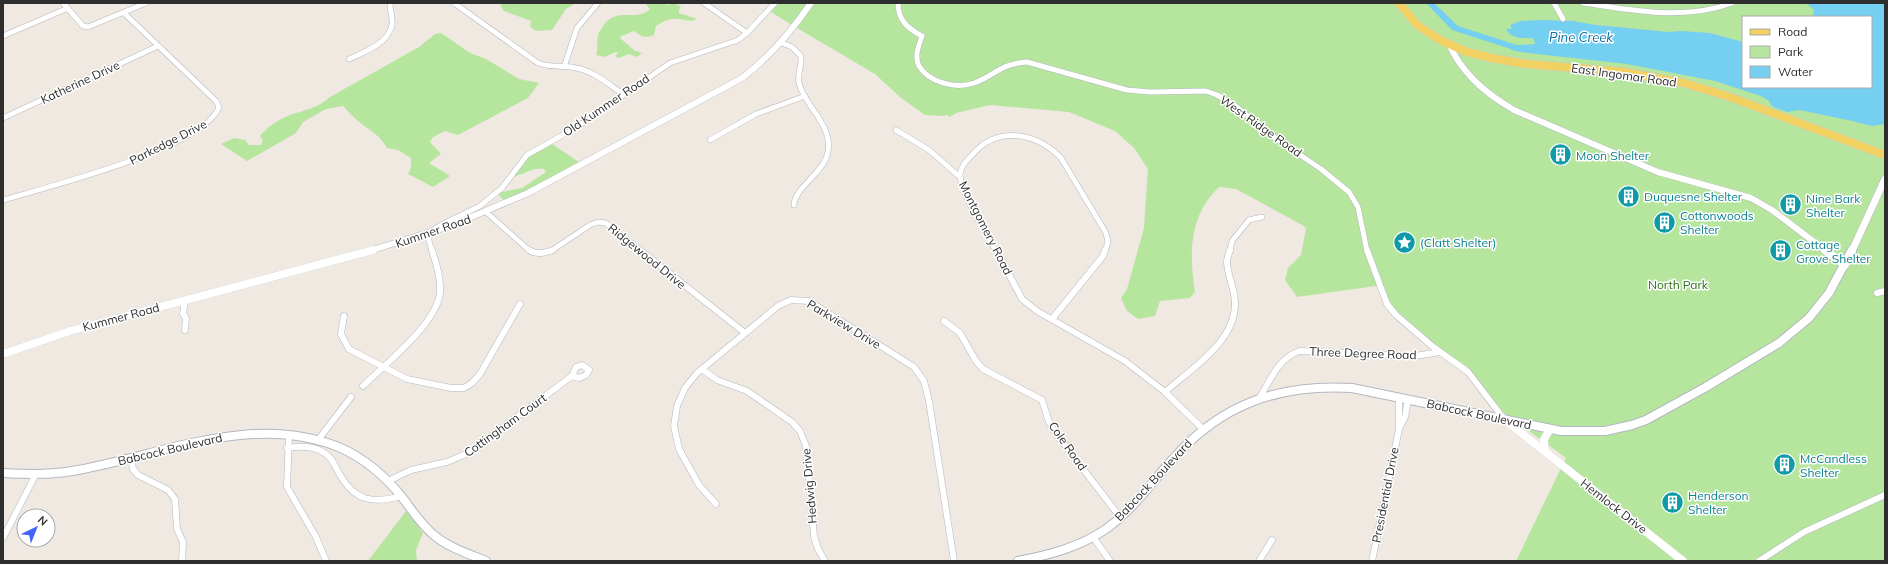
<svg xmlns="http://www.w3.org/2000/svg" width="1888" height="564" font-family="Mulish,sans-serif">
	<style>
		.green { fill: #b6e59e; fill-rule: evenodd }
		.water { fill: #75cff0 }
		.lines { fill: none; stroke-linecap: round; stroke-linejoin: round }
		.river { fill: #75cff0; fill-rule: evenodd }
		.minor-far1-casing { stroke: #b4b7c1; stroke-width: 6 }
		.minor-casing { stroke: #b4b7c1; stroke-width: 7 }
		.tertiary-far1-casing { stroke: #b4b7c1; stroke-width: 7 }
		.tertiary-casing { stroke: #b4b7c1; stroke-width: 8 }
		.secondary-far1-casing { stroke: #b4b7c1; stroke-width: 8 }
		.secondary-casing { stroke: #b4b7c1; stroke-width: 10 }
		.primary-casing { stroke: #c9c9c9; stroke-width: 9 }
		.minor-far1 { stroke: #fff; stroke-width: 5 }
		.minor { stroke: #fff; stroke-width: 6 }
		.tertiary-far1 { stroke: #fff; stroke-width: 6 }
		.tertiary { stroke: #fff; stroke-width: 8 }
		.secondary-far1 { stroke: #fff; stroke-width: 7 }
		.secondary { stroke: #fff; stroke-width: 8 }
		.primary { stroke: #f2d163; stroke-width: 8 }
		.labels { text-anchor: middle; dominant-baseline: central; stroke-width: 3; stroke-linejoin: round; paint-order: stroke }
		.street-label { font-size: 12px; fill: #2e2e2e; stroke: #fff }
		.culture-label { font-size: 12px; fill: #0d838f; stroke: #fff; text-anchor: start }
		.park-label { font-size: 12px; fill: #2c6e1b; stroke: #fff }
		.water-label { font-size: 13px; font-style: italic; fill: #0d6fa3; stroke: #fff }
	</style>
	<rect width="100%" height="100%" fill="#efe9e1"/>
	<g class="green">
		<path d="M503,3H576L566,9L552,30L536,31L530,27L531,21L504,11L500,5Z"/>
		<path d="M645,3H664L667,5L674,3L681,7L679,10V13L697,19C689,23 686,19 678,19C670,18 663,22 656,26L654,35C646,39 640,36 634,31L621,36L620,38L635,51L642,53L637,57L629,54L618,58L615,56L618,53L616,52L604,57L596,55C599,47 596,42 598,36C598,33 601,30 602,28C615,5 635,23 650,9Z"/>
		<path d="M779,3H1885V561H1516L1566,458L1504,413L1468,367L1439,348L1396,310L1390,302L1383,285L1297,297L1285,280L1288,268L1301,255L1306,229L1304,226L1236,189L1219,187C1189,216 1189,253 1195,292L1190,298L1160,301L1155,316L1138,319L1127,311L1121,298L1127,289L1144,228L1148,169L1134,148L1115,131L1069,112L990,105L956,113L950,117L947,115L942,116L925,115L901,98L875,74L797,28L802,21L797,19L792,25L771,12ZM1743,17H1871V87H1743Z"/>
		<path d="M441,33L470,53L486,59L519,79L539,83L528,98L458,135L445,131L433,137L430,142L441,154L429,163L450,176L433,187L408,174L411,168V158L398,150L387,148C381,136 369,130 359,122C353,117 348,111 343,106L326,109L303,122L296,133L247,161L221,144L234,138L245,140L249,145H261L263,140L260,136C268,126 278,120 290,115C304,110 319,108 330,97L419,47L435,34Z"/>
		<path d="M549,142L582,164L506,203L497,193L522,188L546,172L544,169C531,167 521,176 509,178L519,163Z"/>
		<path d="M406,511L423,533L416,550L417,561H368Z"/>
	</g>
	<path class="water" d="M1806,3H1885V124L1872,126L1848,120L1799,110L1787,112L1773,107L1768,100L1761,96L1715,81L1627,64L1528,53L1512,50L1506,46L1535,44L1533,38C1523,38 1511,39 1506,29H1512L1510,25L1521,21L1544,20L1573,21L1596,25L1669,32L1681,31L1710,33L1743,42V87H1871V17H1813L1814,10Z"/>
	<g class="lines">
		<path class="river" d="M1426,3H1434L1458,26L1523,47L1524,49L1520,52L1517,51L1452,30Z"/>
		<defs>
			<g id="minor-far1">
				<path d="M63,3L83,26L88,27L146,3"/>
				<path d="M454,3L538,63C551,68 563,65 576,68C594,71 608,84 623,94"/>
				<path d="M704,3L747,33"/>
				<path d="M898,3C898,20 907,28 922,36C919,45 914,56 919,66C929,83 956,89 974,83C996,75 999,64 1027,62L1127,90L1150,92L1206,91L1217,95L1234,105L1275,138L1321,169L1349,192L1358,207L1367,251"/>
				<path d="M1554,3L1563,19"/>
				<path d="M1583,3C1633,10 1683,21 1732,3"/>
				<path d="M3,36L68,8"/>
				<path d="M782,43L792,47L801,56C802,65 797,74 799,83C804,106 833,124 828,152C824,173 794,188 794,205"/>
				<path d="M349,59C364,52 388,44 392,25C393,18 390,10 390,3"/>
				<path d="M564,67L577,28L598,3"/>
				<path d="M3,118L158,46"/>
				<path d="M896,130L929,150L960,177"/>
				<path d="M710,140L756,114L805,96"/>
				<path d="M3,200C47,187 204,148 219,107L216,101L124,13"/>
				<path d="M486,212L530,251"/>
				<path d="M432,251L427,234L441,225L480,206L502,188L527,155L577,127L670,63L738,40L747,33L775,3"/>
				<path d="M551,251L590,225L598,222L606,223L641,251"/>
				<path d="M996,251C987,235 959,190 960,174C961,166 967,160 973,154C998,125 1037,133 1061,158L1106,233L1108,242L1105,251"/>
				<path d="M1230,251L1232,241L1249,220L1262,217"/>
			</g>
			<g id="minor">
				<path d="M529,250C537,255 544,253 553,250"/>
				<path d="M640,250L745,333"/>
				<path d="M996,250L1022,299L1037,311L1125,361L1165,392L1204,430"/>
				<path d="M1367,250L1387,304L1396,315L1432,346L1468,372L1504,419"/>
				<path d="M1877,293L1885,291"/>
				<path d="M185,300L183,314L186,318L185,330"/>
				<path d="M344,316L341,334L349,349L407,379L451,388H464L472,383L480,374L520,304"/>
				<path d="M1052,319L1103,256L1105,250"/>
				<path d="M944,321L960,333L976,361L983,369L1042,400L1049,422L1057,435L1120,517"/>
				<path d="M582,365L589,370L586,375L579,378L572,376L576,367Z"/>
				<path d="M702,369L717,380L747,391L792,422L800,431L806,446L814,536L818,549L825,561"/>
				<path d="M363,386C385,364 438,323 440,292C441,278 436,263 432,250"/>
				<path d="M1165,392C1191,369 1235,342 1235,304C1235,289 1227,274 1227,262C1227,258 1229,253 1230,250"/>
				<path d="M1260,397C1271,379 1278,359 1299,351L1415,356L1440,352"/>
				<path d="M1399,397V429"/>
				<path d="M289,435L287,487L316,537L326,561"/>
				<path d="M318,440L351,397"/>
				<path d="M287,448C300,446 315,445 326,454C333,459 336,468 340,475C355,501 373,504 401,496"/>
				<path d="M131,457L133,469L138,475L168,490L175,499L177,529L183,542L182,561"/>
				<path d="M388,481L411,470L447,462L468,453L572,376"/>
				<path d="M716,504L699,485L679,449L674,426L677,406L685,388L697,373L778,306L791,300L809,301L914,367L924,381L929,401L954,561"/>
				<path d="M1093,537L1110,561"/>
				<path d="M3,538L36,474"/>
				<path d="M1259,561L1272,540"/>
				<path d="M1372,561L1399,429L1405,417L1408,399"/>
				<path d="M1759,561L1804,532L1885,495"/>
			</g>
			<g id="tertiary-far1">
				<path d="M1449,44C1462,74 1486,94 1514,110L1658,172L1751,198L1772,210L1826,251"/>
				<path d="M369,251L450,226L528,193L742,78C770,57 791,32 811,3"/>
			</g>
			<g id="tertiary">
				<path d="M1825,250L1845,265"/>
				<path d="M3,354L70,331L373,250"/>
				<path d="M1505,420L1683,561"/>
				<path d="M1545,451L1544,439L1550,429"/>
			</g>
			<path id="secondary-far1" d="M1852,251L1885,179"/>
			<g id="secondary">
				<path d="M3,473C26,474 50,475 72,471C161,456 252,411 341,448C365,459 385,476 402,497C412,510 421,525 435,536C450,548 469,554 486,561"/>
				<path d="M1018,561C1049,555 1080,547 1106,529C1133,510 1151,483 1173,459C1222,403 1280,384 1352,388L1561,431H1605L1632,425L1646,420L1706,387L1779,343L1809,318L1829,293L1852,250"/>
			</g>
			<path id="primary" d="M1399,3L1417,25L1440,40L1467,52L1496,59L1527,64L1624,72L1684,83L1730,97L1885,155"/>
		</defs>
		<use href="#minor-far1" class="minor-far1-casing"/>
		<use href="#minor" class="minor-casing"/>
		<use href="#tertiary-far1" class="tertiary-far1-casing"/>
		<use href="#tertiary" class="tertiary-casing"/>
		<use href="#secondary-far1" class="secondary-far1-casing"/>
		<use href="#secondary" class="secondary-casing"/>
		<use href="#primary" class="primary-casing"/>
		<use href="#minor-far1" class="minor-far1"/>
		<use href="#minor" class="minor"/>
		<use href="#tertiary-far1" class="tertiary-far1"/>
		<use href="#tertiary" class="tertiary"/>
		<use href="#secondary-far1" class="secondary-far1"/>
		<use href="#secondary" class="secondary"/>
		<use href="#primary" class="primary"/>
	</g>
	<defs>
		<symbol id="building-disc" viewBox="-11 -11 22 22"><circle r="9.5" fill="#0f9aa8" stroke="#fff"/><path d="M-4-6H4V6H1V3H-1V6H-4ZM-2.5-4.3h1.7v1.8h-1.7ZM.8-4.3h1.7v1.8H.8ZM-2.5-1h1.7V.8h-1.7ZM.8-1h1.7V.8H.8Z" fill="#fff"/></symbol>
		<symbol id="sight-disc" viewBox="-11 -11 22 22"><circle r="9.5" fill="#0f9aa8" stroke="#fff"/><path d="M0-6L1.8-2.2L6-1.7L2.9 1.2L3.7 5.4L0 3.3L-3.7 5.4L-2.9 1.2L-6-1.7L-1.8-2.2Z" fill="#fff"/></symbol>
	</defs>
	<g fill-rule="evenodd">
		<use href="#building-disc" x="1548" y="142" width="25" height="25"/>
		<use href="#building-disc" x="1616" y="184" width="25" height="25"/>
		<use href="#building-disc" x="1778" y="192" width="25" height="25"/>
		<use href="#building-disc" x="1652" y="210" width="25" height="25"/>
		<use href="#sight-disc" x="1392" y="230" width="25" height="25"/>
		<use href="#building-disc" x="1768" y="238" width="25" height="25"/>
		<use href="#building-disc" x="1772" y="452" width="25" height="25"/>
		<use href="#building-disc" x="1660" y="490" width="25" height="25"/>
	</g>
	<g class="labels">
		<g class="street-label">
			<text transform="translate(1624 75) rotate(8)">East Ingomar Road</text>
			<text transform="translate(80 82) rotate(-25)">Katherine Drive</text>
			<text transform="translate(606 105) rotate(-34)">Old Kummer Road</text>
			<text transform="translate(1261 126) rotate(35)">West Ridge Road</text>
			<text transform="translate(168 142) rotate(-27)">Parkedge Drive</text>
			<text transform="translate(986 228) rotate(63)">Montgomery Road</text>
			<text transform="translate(433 231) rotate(-19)">Kummer Road</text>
			<text transform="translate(647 256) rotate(39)">Ridgewood Drive</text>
			<text transform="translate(121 317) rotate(-15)">Kummer Road</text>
			<text transform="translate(844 324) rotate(31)">Parkview Drive</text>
			<text transform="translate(1363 353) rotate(2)">Three Degree Road</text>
			<text transform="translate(1479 414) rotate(12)">Babcock Boulevard</text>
			<text transform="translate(505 425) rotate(-36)">Cottingham Court</text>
			<text transform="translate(1068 446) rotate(55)">Cole Road</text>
			<text transform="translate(170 449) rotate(-13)">Babcock Boulevard</text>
			<text transform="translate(1153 480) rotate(-47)">Babcock Boulevard</text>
			<text transform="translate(809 486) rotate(-95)">Hedwig Drive</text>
			<text transform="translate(1385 495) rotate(-79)">Presidential Drive</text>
			<text transform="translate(1614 506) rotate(38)">Hemlock Drive</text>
		</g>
		<g class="culture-label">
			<text x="1576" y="155">Moon Shelter</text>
			<text x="1644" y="196">Duquesne Shelter</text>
			<text x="1806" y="198">Nine Bark<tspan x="1806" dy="14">Shelter</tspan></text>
			<text x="1680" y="215">Cottonwoods<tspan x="1680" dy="14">Shelter</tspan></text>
			<text x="1420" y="242">(Clatt Shelter)</text>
			<text x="1796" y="244">Cottage<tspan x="1796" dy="14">Grove Shelter</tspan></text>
			<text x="1800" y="458">McCandless<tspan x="1800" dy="14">Shelter</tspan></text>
			<text x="1688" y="495">Henderson<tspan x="1688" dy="14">Shelter</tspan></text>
		</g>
		<g class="park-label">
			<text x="1678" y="284">North Park</text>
		</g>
		<g class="water-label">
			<text x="1581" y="37">Pine Creek</text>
		</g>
	</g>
	<rect width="1888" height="564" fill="none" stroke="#2e2e2e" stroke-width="8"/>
	<rect x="1742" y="16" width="130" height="72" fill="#ffffff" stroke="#ababab"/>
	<rect x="1750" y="29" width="20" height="6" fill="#f2d163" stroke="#ababab"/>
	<text x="1778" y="36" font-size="12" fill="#2e2e2e">Road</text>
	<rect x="1750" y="46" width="20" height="12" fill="#b6e59e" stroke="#ababab"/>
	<text x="1778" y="56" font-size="12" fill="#2e2e2e">Park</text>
	<rect x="1750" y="66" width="20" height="12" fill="#75cff0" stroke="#ababab"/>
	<text x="1778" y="76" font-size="12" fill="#2e2e2e">Water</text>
	<g transform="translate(36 528) rotate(43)"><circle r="19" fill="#ffffff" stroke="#ababab"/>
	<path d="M0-3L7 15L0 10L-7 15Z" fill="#4264fb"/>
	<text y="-6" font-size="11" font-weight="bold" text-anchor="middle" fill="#2e2e2e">N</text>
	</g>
</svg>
